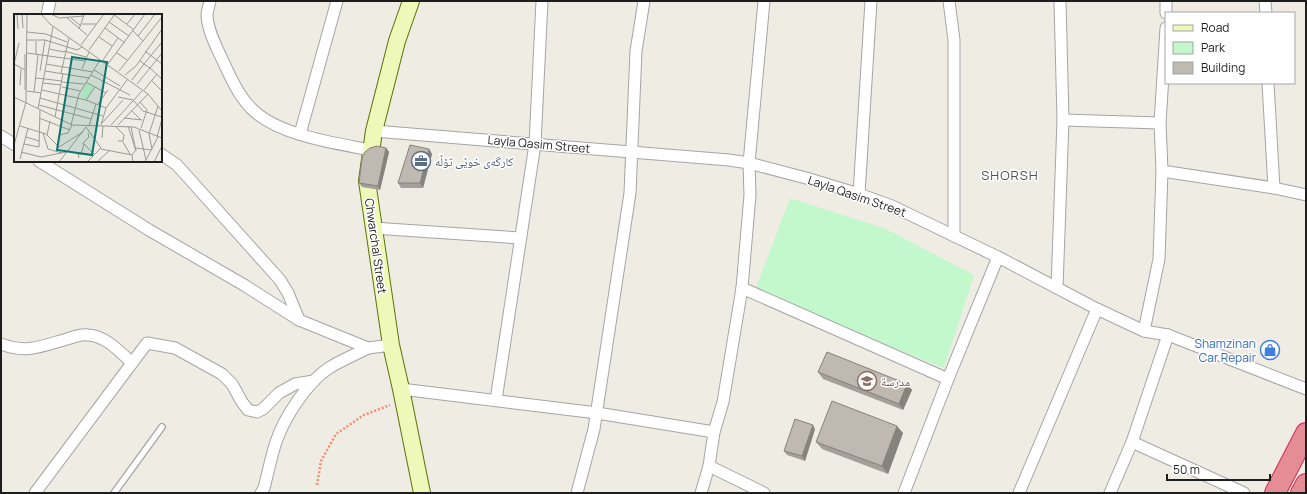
<svg xmlns="http://www.w3.org/2000/svg" width="1307" height="494" font-family="Manrope,'Noto Naskh Arabic',sans-serif">
	<style>
		.park { fill: #c2f8cc }
		.lines { fill: none; stroke-linecap: round; stroke-linejoin: round }
		.lane-casing { stroke: #a5a5a5; stroke-width: 8 }
		.street-casing { stroke: #a5a5a5; stroke-width: 13 }
		.secondary-casing { stroke: #5c7207; stroke-width: 18 }
		.highway-casing { stroke: #d52852; stroke-width: 22 }
		.path { stroke: #f68a6e; stroke-width: 2.5; stroke-dasharray: 2 2; stroke-linecap: butt }
		.lane { stroke: #fff; stroke-width: 5.5 }
		.street { stroke: #fff; stroke-width: 11 }
		.secondary { stroke: #eef8b9; stroke-width: 16 }
		.highway { stroke: #e48d95; stroke-width: 20 }
		.wall { fill: #a49f98 }
		.shaded-wall { fill: #86827c }
		.building { fill: #bfb9b1; stroke: #86827c }
		.labels { text-anchor: middle; dominant-baseline: central; stroke-width: 3; stroke-linejoin: round; paint-order: stroke }
		.street-label { font-size: 12px; fill: #1e1e1e; stroke: #fff }
		.service-label { font-size: 12px; fill: #4e5e75; stroke: #fff; text-anchor: start }
		.shop-label { font-size: 12px; fill: #366cbe; stroke: #fff; text-anchor: end }
		.education-label { font-size: 12px; fill: #785e54; stroke: #fff; text-anchor: start }
		.neighbourhood-label { font-size: 13px; letter-spacing: 1px; fill: #515151; stroke: #fff }
		.inset-road { fill: none; stroke: #9b9a95; stroke-width: 1 }
		.view { fill: #0f766e; fill-opacity: 0.15; stroke: #0f766e; stroke-width: 2 }
		.inset-edge { fill: none; stroke: #1e1e1e; stroke-width: 2 }
	</style>
	<rect width="100%" height="100%" fill="#efece4"/>
	<path class="park" d="M790,198L886,229L974,275L944,368L754,293Z"/>
	<g class="lines">
		<defs>
			<path id="lane" d="M114,493L162,427"/>
			<g id="street">
				<path d="M210,1C209,6 207,11 207,16C208,31 216,46 222,59C230,76 238,95 251,108C276,135 335,143 370,150"/>
				<path d="M949,1L954,40V236"/>
				<path d="M1166,1V13"/>
				<path d="M1265,1L1266,13"/>
				<path d="M47,15L50,1"/>
				<path d="M1268,83L1274,188"/>
				<path d="M1063,120L1160,123"/>
				<path d="M374,131L729,160L749,163L806,178L859,194L892,206L998,257L1097,309L1144,331L1168,335L1306,389"/>
				<path d="M300,134L337,1"/>
				<path d="M1,136L15,145"/>
				<path d="M161,154L177,165L280,280L288,293L299,320"/>
				<path d="M39,161L149,230L244,285L299,320L368,348L391,345"/>
				<path d="M1162,171L1274,188L1306,195"/>
				<path d="M859,194L871,1"/>
				<path d="M373,228L520,238"/>
				<path d="M742,288L948,379"/>
				<path d="M1057,288L1063,120L1060,1"/>
				<path d="M1144,331L1159,259L1162,171L1160,123L1166,28"/>
				<path d="M1,344C27,354 42,346 67,339C73,337 82,334 88,335C106,336 120,352 132,363"/>
				<path d="M401,389L597,413L714,432"/>
				<path d="M496,400L535,144L542,1"/>
				<path d="M1132,442L1244,493"/>
				<path d="M709,466L764,493"/>
				<path d="M35,493L147,343L175,348L222,374L232,384L242,402L248,410L257,412L263,409L279,393L295,384L314,381"/>
				<path d="M261,493L264,488C268,473 271,457 276,442C284,418 307,382 329,368C341,360 355,355 368,348"/>
				<path d="M577,493L594,429L630,193L636,51L644,1"/>
				<path d="M701,493L709,466L714,432L723,402L742,288L750,195L749,163L764,1"/>
				<path d="M904,493L948,379L998,257"/>
				<path d="M1019,493L1097,309"/>
				<path d="M1110,493L1132,442L1168,335"/>
			</g>
			<path id="secondary" d="M411,1L397,41L374,131L367,181L391,345L401,389L422,493"/>
			<g id="highway">
				<path d="M1275,493L1306,433"/>
				<path d="M1301,493L1306,484"/>
			</g>
		</defs>
		<use href="#lane" class="lane-casing"/>
		<use href="#street" class="street-casing"/>
		<use href="#secondary" class="secondary-casing"/>
		<use href="#highway" class="highway-casing"/>
		<path class="path" d="M317,485L321,461L336,434L364,415L390,405"/>
		<use href="#lane" class="lane"/>
		<use href="#street" class="street"/>
		<use href="#secondary" class="secondary"/>
		<use href="#highway" class="highway"/>
	</g>
	<g class="wall">
		<path d="M386,148L389,152L380,190L362,187L359,183Z"/>
		<path d="M429,149L432,154L423,188H401L398,183Z"/>
		<path d="M818,372L907,384L912,390L903,410L823,379Z"/>
		<path d="M815,429L805,461L787,455L784,451Z"/>
		<path d="M903,433L888,474L822,449L816,442Z"/>
	</g>
	<g class="shaded-wall">
		<path d="M386,148L389,152L380,190L378,186Z"/>
		<path d="M429,149L432,154L423,188L420,183Z"/>
		<path d="M907,384L912,390L903,410L899,404Z"/>
		<path d="M813,425L815,429L805,461L802,456Z"/>
		<path d="M897,426L903,433L888,474L882,466Z"/>
	</g>
	<g class="building">
		<path d="M410,145L429,149L420,183H398Z"/>
		<path d="M377,146L386,148L378,186L359,183L362,158L365,152L370,148Z"/>
		<path d="M827,352L907,384L899,404L818,372Z"/>
		<path d="M832,401L897,426L882,466L816,442Z"/>
		<path d="M795,419L813,425L802,456L784,451Z"/>
	</g>
	<defs>
		<symbol id="office-ring" viewBox="-11 -11 22 22"><circle r="9.5" fill="#fff" stroke="#5c6f8a" stroke-width="1.5"/><path d="M-6-3h4V-5.5h4V-3h4V5H-6ZM-1-4.5V-3h2v-1.5ZM-6 0V1H6V0Z" fill="#5c6f8a"/></symbol>
		<symbol id="shop-ring" viewBox="-11 -11 22 22"><circle r="9.5" fill="#fff" stroke="#3f7fe0" stroke-width="1.5"/><path d="M-5-2.5h2.3a2.7 3.5 0 0 1 5.4 0H5L5.5 6h-11ZM-1.5-2.5h3a1.5 2.3 0 0 0-3 0Z" fill="#3f7fe0"/></symbol>
		<symbol id="school-ring" viewBox="-11 -11 22 22"><circle r="9.5" fill="#fff" stroke="#8d6e63" stroke-width="1.5"/><path d="M0-5L7-2L0 1L-7-2ZM-4 1L0 2.5L4 1V4Q0 6-4 4Z" fill="#8d6e63"/></symbol>
	</defs>
	<g fill-rule="evenodd">
		<use href="#office-ring" x="410" y="150" width="22" height="22"/>
		<use href="#shop-ring" x="1259" y="339" width="22" height="22"/>
		<use href="#school-ring" x="856" y="370" width="22" height="22"/>
	</g>
	<g class="labels">
		<g class="street-label">
			<text transform="translate(539 144) rotate(5)">Layla Qasim Street</text>
			<text transform="translate(857 196) rotate(19)">Layla Qasim Street</text>
			<text transform="translate(376 246) rotate(82)">Chwarchal Street</text>
		</g>
		<g class="service-label">
			<text x="435" y="161">کارگەی خوێی تۆڵە</text>
		</g>
		<g class="shop-label">
			<text x="1256" y="343">Shamzinan<tspan x="1256" dy="14">Car Repair</tspan></text>
		</g>
		<g class="education-label">
			<text x="881" y="381">مدرسة</text>
		</g>
		<g class="neighbourhood-label">
			<text x="1010" y="175">SHORSH</text>
		</g>
	</g>
	<g transform="translate(14 14)">
		<rect width="148" height="148" fill="#efece4"/>
		<path d="M73,69L80,73L72,85L66,82Z" fill="#c2f8cc"/>
		<path class="inset-road" d="M3,0L4,15M8,0L9,14M27,0L36,10L134,80L148,97M37,0L45,4L70,2M99,0L120,16M53,4L73,21M57,4L67,12M95,8L115,22M68,10H82M113,10L121,0M91,14L111,29M65,15L70,1M119,17L129,27M13,18L32,20L53,28M124,22L141,0M85,23L98,32M13,26H31L63,36L68,33M67,31L90,0M35,35L50,38M75,36L101,0M50,37L72,43M131,37L148,50M13,39L71,47M103,39L113,46M148,39L136,54L148,65M22,40V27M89,46L104,24M0,50L5,29M0,50L11,56M32,50L79,58M94,50L131,0M68,55L75,38M80,56L106,72M26,57L31,26M31,57L75,64M105,57L148,3M47,59L55,24M77,61L116,81M111,61L122,52L148,15M22,64L48,67M118,66L130,50L126,47M138,67L148,77M48,68L70,70M72,68L92,79M29,69L47,71M123,70L136,54L130,50L148,28M6,71L7,55M48,73L66,77M11,76V40M28,76L72,86L92,94M130,76L143,60M13,77L27,79M20,78L24,41M0,83L58,111L120,113L148,124M104,83L119,86L129,97L148,103M26,84L89,102M72,86L81,73M126,88L133,96L127,114M84,90L94,76M25,91L77,105M24,95L39,13M118,97L127,106M41,103L49,59M25,104L56,116M110,104L128,106M88,109L109,86M57,111L65,80L86,46M87,111L92,94L113,66M97,111L128,77M104,111L134,80M6,112L32,120L45,133L69,118M75,112L82,90M101,112L110,121L109,127H104M114,112L122,137L117,113M72,113L87,134L73,148M125,116L132,146M29,119L34,135L48,139M74,119L75,123L69,129L80,140M33,121L36,107M45,121L54,119L58,111M12,123L25,127M143,123L148,105M88,124L89,112M109,128L116,140M10,130L25,133L26,96M0,131L12,88L13,0M122,134L137,136M87,135L118,141M138,135L135,120L144,92M7,138L27,143L52,138M65,144L64,140H67L70,130M6,145L14,114M45,148L72,113M83,148L96,136M119,148L118,141L121,137M131,148L144,123M140,148L148,132"/>
		<path class="view" d="M58,43L93,48L78,141L43,136Z"/>
		<rect width="148" height="148" class="inset-edge"/>
	</g>
	<rect width="1307" height="494" fill="none" stroke="#1e1e1e" stroke-width="4"/>
	<rect x="1165" y="12" width="130" height="72" fill="#ffffff" stroke="#a5a5a5"/>
	<rect x="1173" y="25" width="20" height="6" fill="#eef8b9" stroke="#a5a5a5"/>
	<text x="1201" y="32" font-size="12" fill="#1e1e1e">Road</text>
	<rect x="1173" y="42" width="20" height="12" fill="#c2f8cc" stroke="#a5a5a5"/>
	<text x="1201" y="52" font-size="12" fill="#1e1e1e">Park</text>
	<rect x="1173" y="62" width="20" height="12" fill="#bfb9b1" stroke="#a5a5a5"/>
	<text x="1201" y="72" font-size="12" fill="#1e1e1e">Building</text>
	<path d="M1167 474v6h103v-6" fill="none" stroke="#1e1e1e" stroke-width="2"/>
	<text x="1173" y="474" font-size="12" fill="#1e1e1e" stroke="#ffffff" stroke-width="3" paint-order="stroke">50 m</text>
</svg>
